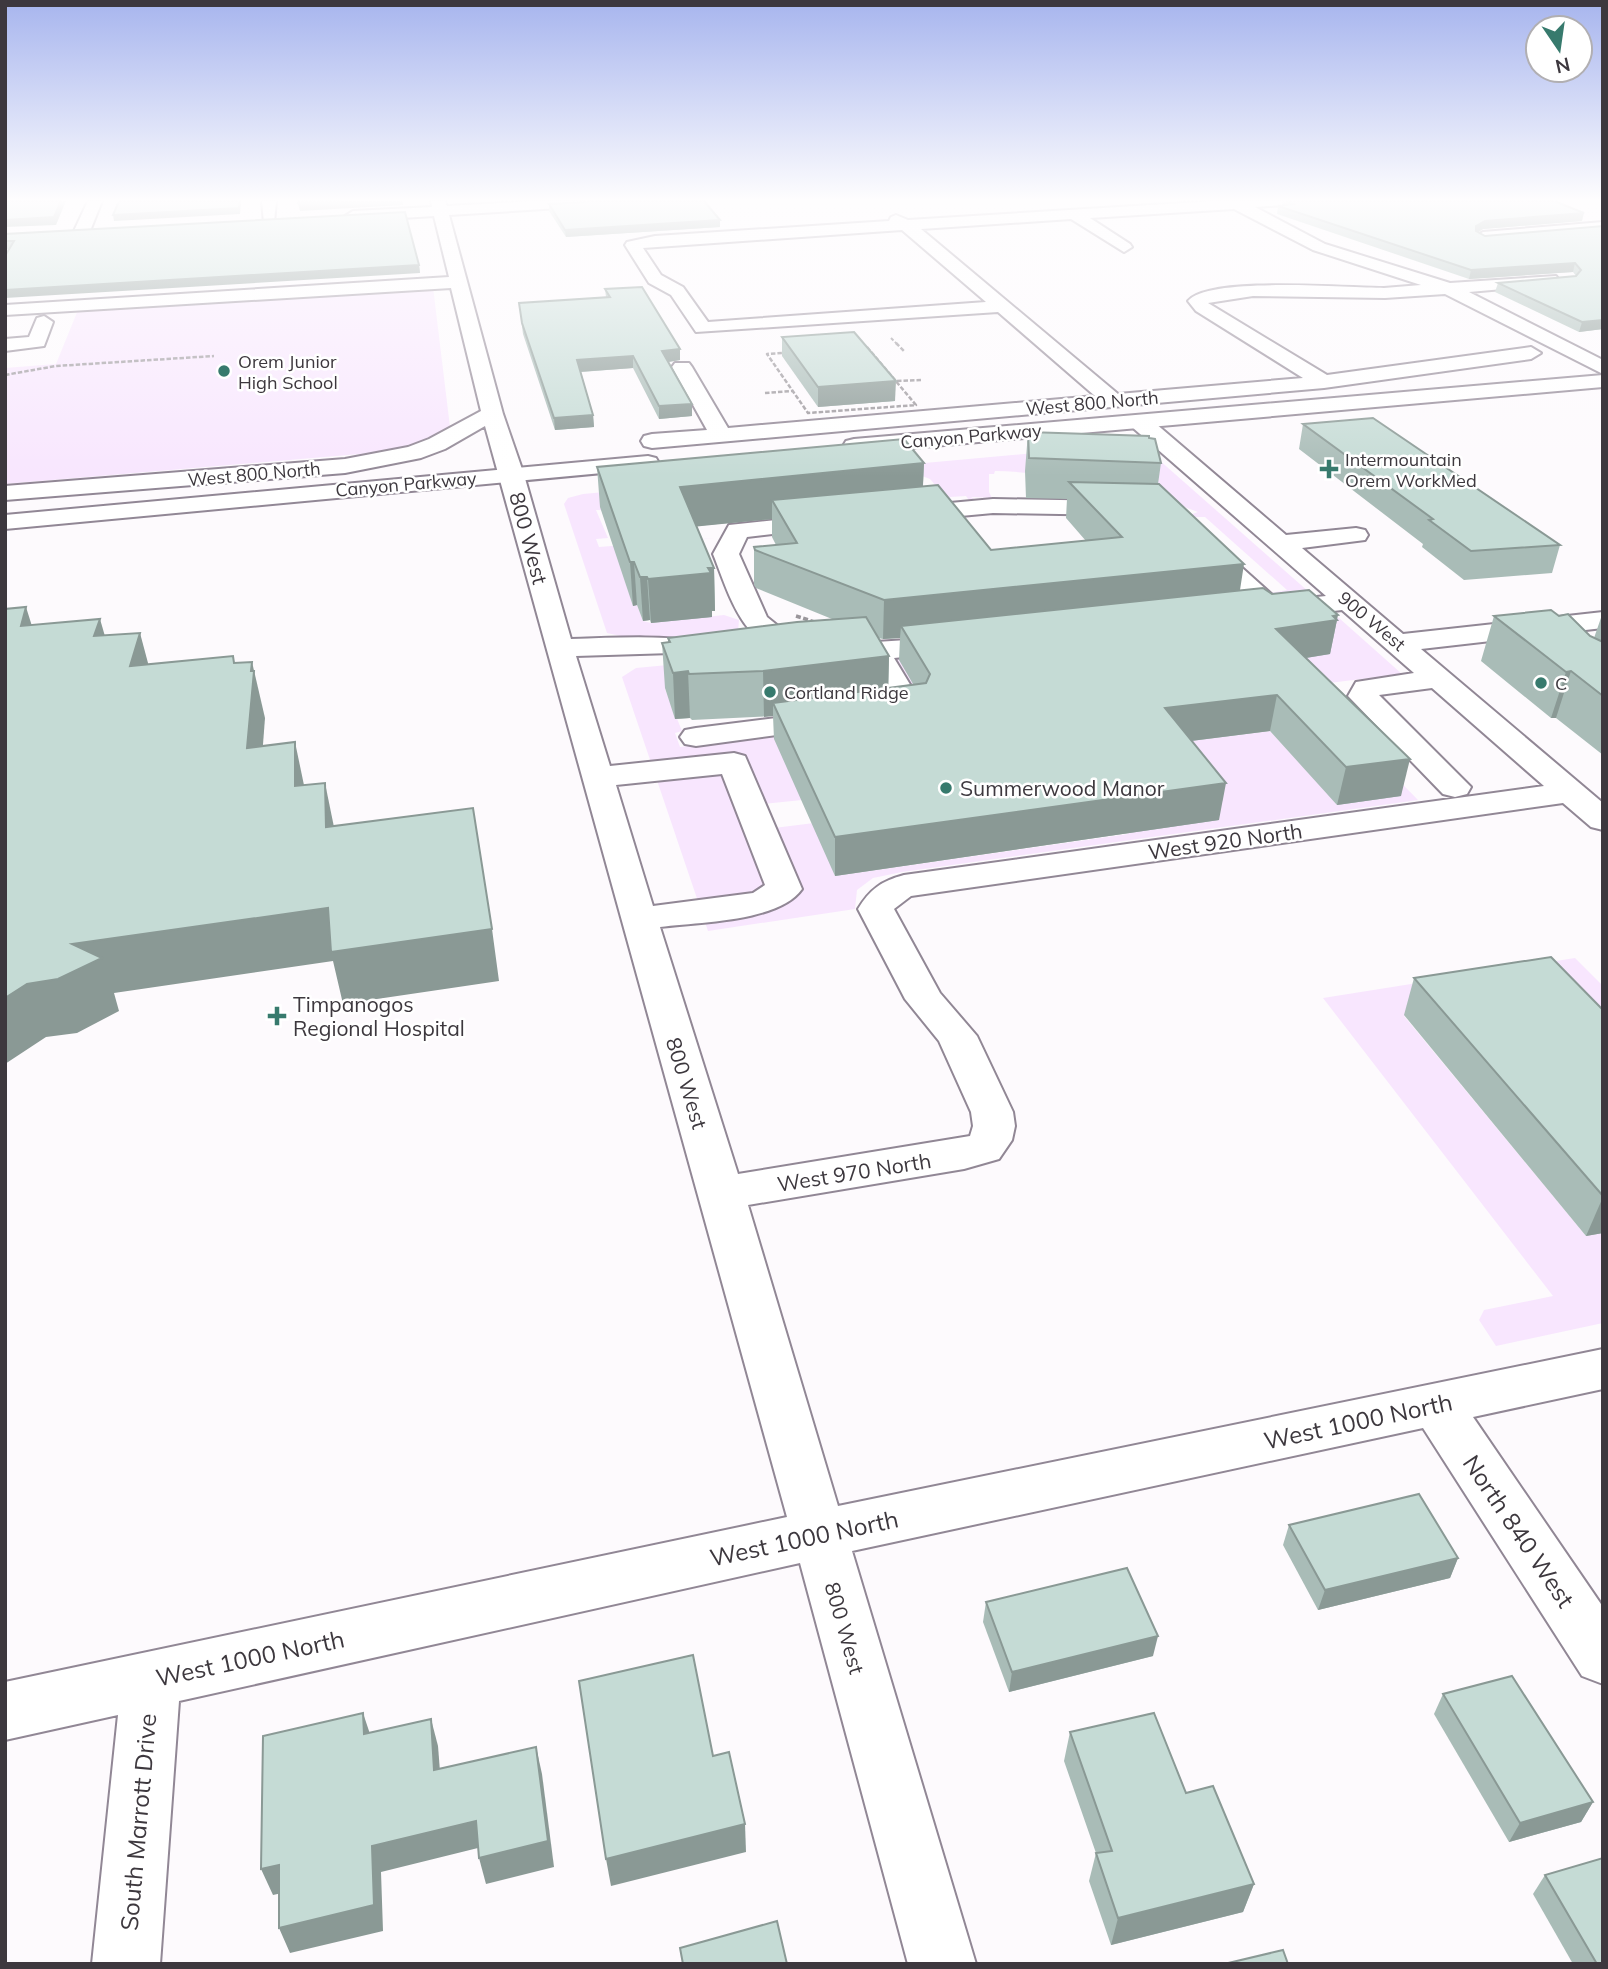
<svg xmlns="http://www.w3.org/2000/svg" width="1608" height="1969" font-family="Mulish,sans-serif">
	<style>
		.green { fill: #f8e6fe; fill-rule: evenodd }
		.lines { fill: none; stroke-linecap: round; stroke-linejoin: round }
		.minor-casing { stroke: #918795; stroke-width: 4 }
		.highway-casing { stroke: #918795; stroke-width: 4 }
		.path-far2 { stroke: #9a969b; stroke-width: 2; stroke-dasharray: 3.5 2; stroke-linecap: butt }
		.path-far1 { stroke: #9a969b; stroke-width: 2.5; stroke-dasharray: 4.5 2; stroke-linecap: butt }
		.path { stroke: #9a969b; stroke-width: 3.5; stroke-dasharray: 5 2.5; stroke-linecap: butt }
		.minor { fill: #fff; fill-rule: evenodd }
		.highway { fill: #fff; fill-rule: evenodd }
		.wall { fill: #a9bcb7; fill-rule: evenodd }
		.shaded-wall { fill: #8a9995 }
		.building { fill: #c5dbd5; stroke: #8a9995; stroke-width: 2 }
		.poi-dot { fill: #377a6d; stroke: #fff; stroke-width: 2.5 }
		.labels { text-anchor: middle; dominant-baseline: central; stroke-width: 5; stroke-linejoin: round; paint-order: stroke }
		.far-poi-label { font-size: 18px; fill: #3d383e; stroke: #fff; text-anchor: start }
		.far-street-label { font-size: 18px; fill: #3d383e; stroke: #fff }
		.street-label { font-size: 21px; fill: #3d383e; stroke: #fff }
		.poi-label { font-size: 21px; fill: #3d383e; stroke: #fff; text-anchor: start }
		.near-street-label { font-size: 24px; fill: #3d383e; stroke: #fff }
	</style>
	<rect width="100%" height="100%" fill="#fdfafd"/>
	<g class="green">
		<path d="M433,287L450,427L432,438L395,451L5,484V368L56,364L78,310Z"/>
		<path d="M1112,446L1150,452L1309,592L1286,600L1270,593L1287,590L1205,517H1184L1198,512C1140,490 1055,472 995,471L994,474H989V492L992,498L971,497L979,502L971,503L966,496L950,497L952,505L930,479L922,476L786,513L772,521L768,515L596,510L608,538L596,539L599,547L715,538L622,548V550L615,551L633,605H637L643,621L651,623L724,615L739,620L738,632C695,637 650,644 607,633L564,504L568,498L583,494Z"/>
		<path d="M1328,615L1339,618L1402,674L1313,685L1315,695L1418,800L902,872L873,878L857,890L855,909L708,931L622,677L636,668L742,658L665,689L682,731L675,733L680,747L888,722L922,712L910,685L894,660L898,658ZM1300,695L1400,796L1337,804L1270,731L1159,745H1065L1128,834L835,876L814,823L774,828L763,804L802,800Z"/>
		<path d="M1575,958L1603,986V1063L1404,1016L1586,1236L1603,1233V1323L1496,1346L1479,1320L1484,1310L1553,1296L1323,998Z"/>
	</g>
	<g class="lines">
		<defs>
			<g id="minor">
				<path d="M88,201H102L90,231L82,236L74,231Z"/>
				<path d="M262,201H276L274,223H264Z"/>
				<path d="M431,201H445L447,206L534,201H615L608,205L449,215L503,414L524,475L571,639C613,638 655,635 696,641C705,642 714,641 723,643L727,649L723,655L700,659L672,653L576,656L610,766L734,753L745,756L802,889C779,922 698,922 660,927L738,1174L970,1136L973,1126L971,1112L939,1041L905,999L858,909C870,889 882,881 904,875L1544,786L1432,688L1379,695L1471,787L1467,794L1455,797L1443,794L1348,696L1356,682L1414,673L1342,610L1274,618L1263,616L1193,550L1189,545L1193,540L1202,537L1211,540L1279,601L1326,596L1132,427L1129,422L1132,417H1148L1286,535L1356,528L1365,530L1368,535L1365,540L1302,548L1403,634L1603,612V628L1421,649L1603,803V830L1591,827L1563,803L911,896L894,909L940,993L977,1036L1013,1112L1015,1126L1012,1140L999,1159L964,1169L748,1205L838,1506L1603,1349V1389L1473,1417L1603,1607V1684L1582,1676L1423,1428L852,1551L976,1964H908L800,1563L179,1701L160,1964H92L118,1715L5,1740V1682L787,1517L485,426L445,449L421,458L345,473L5,500V486L345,459L408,447L429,439L481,411L451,288L5,315V305L449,277L434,216L353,221L345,216L353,211L432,207ZM722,774L765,885L753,893L653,906L616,785Z"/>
				<path d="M1216,201H1292L1285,205L1255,207L1325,244L1450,283L1556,276L1559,280L1550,285L1469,292L1603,360V374L1445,294L1385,298L1253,296L1208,303L1327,375L1531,347L1541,353L1531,359L1324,388L652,448L644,446L641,441L644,436L652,434L707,430L672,367L675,363H689L692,367L728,428L1095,396L998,312L696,332L671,295L649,283L625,245L627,242L655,236L889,221L891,217L896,215L908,220ZM1234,209L1313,250L1421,285C1409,286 1396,287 1384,288C1348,288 1208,276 1188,301L1196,311L1303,378L1118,394L921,229L1071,219L1124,252L1132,247L1130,244L1090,218ZM902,230L986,302L708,322L683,287L661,275L643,248Z"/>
				<path d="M1603,222V232L1483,242L1475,237L1483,232Z"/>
				<path d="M44,316L53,322L44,346L5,351V339L29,337L37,318Z"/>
				<path d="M993,499L1119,501L1128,503L1131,508L1128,513L1119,515L993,513L907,521L898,519L895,514L898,509L907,507Z"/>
				<path d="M823,515L832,517L835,522L832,527L747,537L739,554L767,617L793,638L789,644C744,655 726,585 713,554L729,525Z"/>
				<path d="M953,637L963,639L967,645L963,651L894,658L926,711L922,717L889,722L878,719L874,713L878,707L892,704L866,659L825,654L821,648L825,642L835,639L876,642Z"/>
				<path d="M825,712L836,715L840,721L836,727L696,746L685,744L680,737L685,730L696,728Z"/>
			</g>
			<g id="highway">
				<path d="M1603,375V387L854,453L846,451L843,446L846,441L854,439Z"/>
				<path d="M648,456L656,458L659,463L656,468L5,529V515Z"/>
			</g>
		</defs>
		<use href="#minor" class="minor-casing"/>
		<use href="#highway" class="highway-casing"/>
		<path class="path-far2" d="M891,338L898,345"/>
		<g class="path-far1">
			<path d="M896,343L904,351"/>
			<path d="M867,347L916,405L808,413L767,354Z"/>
			<path d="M5,375L56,366L214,356"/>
			<path d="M897,381L923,380"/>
			<path d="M765,393L792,391"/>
		</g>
		<path class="path" d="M796,616L818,623"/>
		<use href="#minor" class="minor"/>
		<use href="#highway" class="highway"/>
	</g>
	<g class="wall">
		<path d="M1283,201H1554L1582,221L1483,229L1478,232L1485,236L1603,226V329L1579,332L1495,292L1498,283L1576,276L1573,272L1469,279L1277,214L1278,206L1282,205Z"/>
		<path d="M549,204L720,220V227L566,237L549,211Z"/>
		<path d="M5,234L419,265L420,273L5,249Z"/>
		<path d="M605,289L680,349V360L668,362L692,404V416L659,419L633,368L581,372L593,415L594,427L555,430L523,334L519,303L606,297Z"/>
		<path d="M782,337L895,401L818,407L782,356Z"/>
		<path d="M1303,424L1560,545L1552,573L1464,580L1422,547L1423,544L1299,449Z"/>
		<path d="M1028,432L1161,463L1158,484L1240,591L1272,594L1337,620L1330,654L1306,658L1401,796L1337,805L1270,731L1191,741L1219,820L835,876L774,739L773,716L692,720L690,718L675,719L665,688L662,643L668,642V638L832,619L756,588L754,585V547L776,545L772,537V519L696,526L714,568L715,611H712V617L651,623L650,620L643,621L637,605L633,606L600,507L597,467L924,463L923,486L991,550L1086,541L1066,518L1067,499L1026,498L1025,471ZM878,638L883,639L900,638L899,660L913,684L888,688L889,656Z"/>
		<path d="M1603,612V755L1556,718H1551L1481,661L1494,616L1590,636L1594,638Z"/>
		<path d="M1414,978L1603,1010V1233L1586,1236L1404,1015Z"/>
		<path d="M1289,1525L1458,1558L1450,1578L1318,1610L1283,1545Z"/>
		<path d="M986,1602L1153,1656L1009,1692L983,1622Z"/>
		<path d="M1443,1694L1593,1802L1581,1822L1509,1842L1434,1714Z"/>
		<path d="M1070,1732L1186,1793L1254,1884L1243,1912L1111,1945L1089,1881L1096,1853L1064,1761Z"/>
		<path d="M1545,1875L1603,1964H1573L1533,1894Z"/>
	</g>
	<g class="shaded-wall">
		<path d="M61,201H66L56,225L5,227V220Z"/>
		<path d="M241,201L240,214L114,221L113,215Z"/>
		<path d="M341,201H402L403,205L300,211L298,203Z"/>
		<path d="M1584,213L1582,221L1483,229L1474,235L1476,226L1485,221Z"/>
		<path d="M720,220V227L566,237L565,230Z"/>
		<path d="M1575,263L1573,272L1469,279L1471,270Z"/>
		<path d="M419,265L420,273L5,298V290Z"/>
		<path d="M1603,320V329L1579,332L1582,322Z"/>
		<path d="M680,349V360L662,363V351Z"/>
		<path d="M633,356V368L578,372L577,360Z"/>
		<path d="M896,381L895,401L818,407V387Z"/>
		<path d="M692,404V416L659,419V406Z"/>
		<path d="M593,415L594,427L555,430L554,418Z"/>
		<path d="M924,463L922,503L772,500V519L682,528L680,487Z"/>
		<path d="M630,562H634L637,605L633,606Z"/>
		<path d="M1244,564L1238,603L901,626L900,638L883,639L884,600Z"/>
		<path d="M714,568L715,611H712V617L651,623L648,579Z"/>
		<path d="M640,577H647L650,620L643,621Z"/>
		<path d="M26,607L40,652L21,626Z"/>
		<path d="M1338,615L1330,654L1269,664L1276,629Z"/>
		<path d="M100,619L113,664L94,636Z"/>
		<path d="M140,633L152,678L130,666Z"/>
		<path d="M889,656L888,702L773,703V716L764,717L763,671Z"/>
		<path d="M252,662L265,718L259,797L247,748Z"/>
		<path d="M688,671L690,718L675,719L673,673Z"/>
		<path d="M1571,671L1556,718H1551L1566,672Z"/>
		<path d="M1277,695L1270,731L1159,745L1165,708Z"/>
		<path d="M295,742L305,790L295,786Z"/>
		<path d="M1410,759L1401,796L1337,805L1346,767Z"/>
		<path d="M325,783L335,832L326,827Z"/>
		<path d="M1226,783L1219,820L835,876V837Z"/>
		<path d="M328,908L492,929L499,981L343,1004L333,961L114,993L119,1011L77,1033L46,1037L5,1064V998L72,944Z"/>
		<path d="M1603,1197V1233L1586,1236Z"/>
		<path d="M1458,1558L1450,1578L1318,1610L1325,1590Z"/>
		<path d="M1158,1636L1153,1656L1009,1692L1012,1672Z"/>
		<path d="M363,1713L372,1740L364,1734Z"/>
		<path d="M431,1719L438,1746L442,1797L434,1770Z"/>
		<path d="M536,1747L542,1774L554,1867L486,1884L479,1858Z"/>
		<path d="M1593,1802L1581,1822L1509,1842L1520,1823Z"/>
		<path d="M476,1821L482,1847L381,1872L383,1931L290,1953L279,1928L372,1846Z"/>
		<path d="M745,1824L746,1852L611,1886L606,1859Z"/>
		<path d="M279,1865L291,1891L273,1895L261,1869Z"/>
		<path d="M1254,1884L1243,1912L1111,1945L1118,1918Z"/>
	</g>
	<g class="building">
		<path d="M5,201H61L54,217L5,220Z"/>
		<path d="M119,201H240L239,208L113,215Z"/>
		<path d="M299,201H341L298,203Z"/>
		<path d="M600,201H704L720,220L565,230L549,204Z"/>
		<path d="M1286,201H1554L1584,213L1485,221L1476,226V231L1485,236L1603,226V320L1582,322L1498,283L1576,276L1581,270L1575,263L1471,270L1278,206L1293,204Z"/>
		<path d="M405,212L419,265L5,290V256L14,241H5V234Z"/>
		<path d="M642,287L680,349L662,351L692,404L659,406L633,356L577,360L593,415L554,418L522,323L519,303L610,297L605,289Z"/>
		<path d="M854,332L896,381L818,387L782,337Z"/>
		<path d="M1373,418L1560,545L1471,551L1429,520L1433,519L1303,424Z"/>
		<path d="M1028,432L1149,436V438L1155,439L1161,463L1029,458Z"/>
		<path d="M904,439L924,463L680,487L714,568H708L711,573L648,579L647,577H640L634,562H630L597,467Z"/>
		<path d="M1069,482L1159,484L1244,564L884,600L755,550L754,547L797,543L772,500L938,485L991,550L1122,537Z"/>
		<path d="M1263,588L1272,594L1309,590L1338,615L1333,616L1337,620L1276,629L1410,759L1346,767L1277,695L1165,708L1226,783L835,837L773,703L926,683L930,674L901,626Z"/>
		<path d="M26,607L21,626L100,619L94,636L140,633L130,666L233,656L234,663L252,662L251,671H254L247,748L295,742V786L325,783L326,827L473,808L492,929L331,952L328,908L72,944L102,958L58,979L27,984L5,998V609Z"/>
		<path d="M1551,610L1559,616L1568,614L1590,636L1603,642V696L1571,671L1566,672L1494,616Z"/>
		<path d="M866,617L889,656L763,671L689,674L688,671L673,673L662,643L670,642L668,638L797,622Z"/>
		<path d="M1551,957L1603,1010V1196L1414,978Z"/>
		<path d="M1419,1494L1458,1558L1325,1590L1289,1525Z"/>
		<path d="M1127,1568L1158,1636L1012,1672L986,1602Z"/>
		<path d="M693,1655L713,1756L729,1752L745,1824L606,1859L579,1681Z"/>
		<path d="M1512,1676L1593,1802L1520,1823L1443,1694Z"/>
		<path d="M363,1713L364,1734L431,1719L434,1770L536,1747L548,1841L479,1858L476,1821L372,1846L374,1905L279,1928V1865L261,1869L263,1736Z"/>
		<path d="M1154,1713L1186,1793L1213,1786L1254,1884L1118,1918L1096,1853L1112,1851L1070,1732Z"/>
		<path d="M1603,1858V1964H1597L1545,1875Z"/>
		<path d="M777,1921L787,1964H683L680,1948Z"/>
		<path d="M1283,1950L1288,1964H1224Z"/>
	</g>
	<linearGradient id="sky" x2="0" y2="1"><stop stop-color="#a7b5ee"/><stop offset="0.42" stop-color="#fefdfe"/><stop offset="1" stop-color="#fefdfe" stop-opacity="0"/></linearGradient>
	<rect width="1608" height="476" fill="url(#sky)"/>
	<g class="poi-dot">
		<circle cx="224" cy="371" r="7"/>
		<path d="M1325.5 458.5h7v7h7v7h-7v7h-7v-7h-7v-7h7z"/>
		<circle cx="1541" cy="683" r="7"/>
		<circle cx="770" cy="692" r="7"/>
		<circle cx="946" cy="788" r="7"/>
		<path d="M273.5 1005.5h7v7h7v7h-7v7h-7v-7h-7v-7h7z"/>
	</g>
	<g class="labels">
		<g class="far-poi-label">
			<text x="238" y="361">Orem Junior<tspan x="238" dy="21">High School</tspan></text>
			<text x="1345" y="459">Intermountain<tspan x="1345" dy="21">Orem WorkMed</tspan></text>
			<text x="1555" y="683">C</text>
			<text x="784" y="692">Cortland Ridge</text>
		</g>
		<g class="far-street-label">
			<text transform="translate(1092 403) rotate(-5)">West 800 North</text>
			<text transform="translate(971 436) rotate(-5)">Canyon Parkway</text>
			<text transform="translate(254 474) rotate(-5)">West 800 North</text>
			<text transform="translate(406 484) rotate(-5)">Canyon Parkway</text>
			<text transform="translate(1372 621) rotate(40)">900 West</text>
		</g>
		<g class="street-label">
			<text transform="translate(529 538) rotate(75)">800 West</text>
			<text transform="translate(1225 841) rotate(-8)">West 920 North</text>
			<text transform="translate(687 1083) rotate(73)">800 West</text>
			<text transform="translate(854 1172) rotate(-9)">West 970 North</text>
			<text transform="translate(845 1628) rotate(74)">800 West</text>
		</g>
		<g class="poi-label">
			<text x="960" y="788">Summerwood Manor</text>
			<text x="293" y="1004">Timpanogos<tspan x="293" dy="24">Regional Hospital</tspan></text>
		</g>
		<g class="near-street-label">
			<text transform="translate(1358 1421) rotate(-12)">West 1000 North</text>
			<text transform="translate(1519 1531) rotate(56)">North 840 West</text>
			<text transform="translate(804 1538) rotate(-12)">West 1000 North</text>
			<text transform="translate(250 1658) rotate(-12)">West 1000 North</text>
			<text transform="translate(138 1822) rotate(-85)">South Marrott Drive</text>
		</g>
	</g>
	<rect width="1608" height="1969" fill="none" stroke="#3d383e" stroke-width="14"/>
	<g transform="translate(1559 49) rotate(167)"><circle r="33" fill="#ffffff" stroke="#b1afb2" stroke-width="2"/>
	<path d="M0-5L12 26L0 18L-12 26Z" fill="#377a6d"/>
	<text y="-10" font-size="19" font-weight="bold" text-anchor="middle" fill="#3d383e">N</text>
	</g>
</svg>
